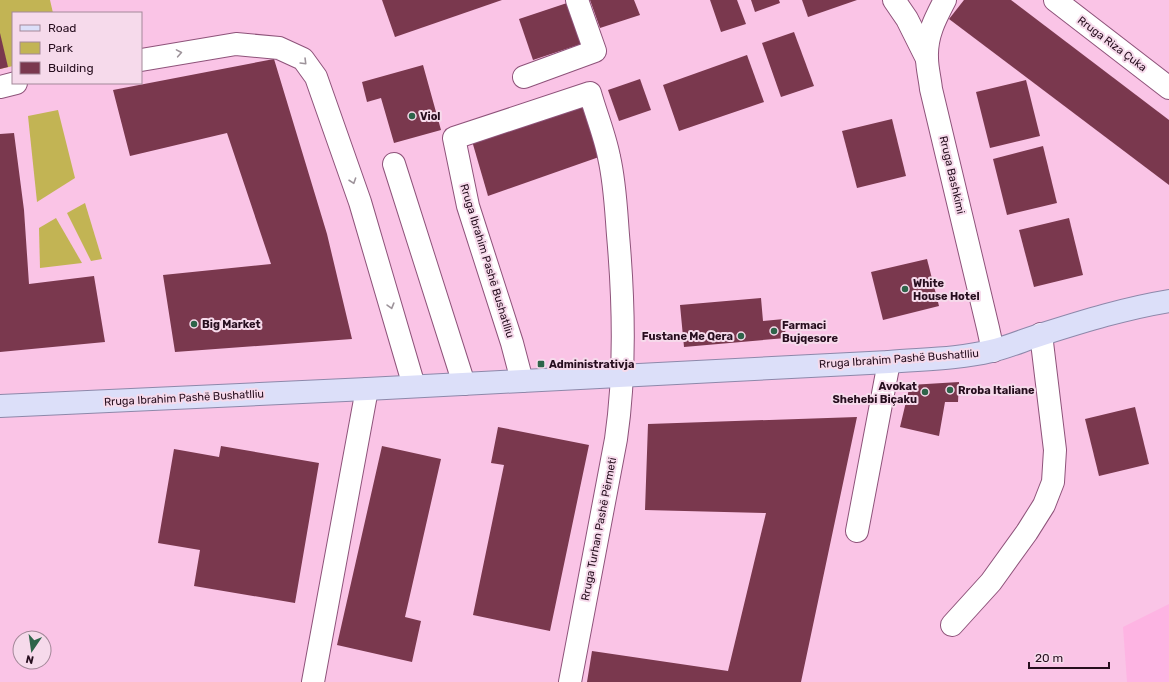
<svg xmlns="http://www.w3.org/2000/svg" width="1169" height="682" font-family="Rubik,sans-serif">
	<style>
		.built { fill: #feb4e3 }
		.green { fill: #c2b454 }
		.building { fill: #7a384e }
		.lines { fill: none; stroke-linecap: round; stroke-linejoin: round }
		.minor-casing { stroke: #8e537a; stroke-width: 24 }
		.major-casing { stroke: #8d88aa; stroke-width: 24 }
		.minor { stroke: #fff; stroke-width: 22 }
		.major { stroke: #dcdff9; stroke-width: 22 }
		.oneway { stroke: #9d939a }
		.poi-dot { fill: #2e644a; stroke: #f6daeb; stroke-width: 1.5 }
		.labels { text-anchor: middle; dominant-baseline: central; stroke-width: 4; stroke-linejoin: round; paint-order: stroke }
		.street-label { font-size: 11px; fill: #260e1e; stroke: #f6daeb }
		.poi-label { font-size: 11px; font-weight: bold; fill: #260e1e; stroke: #f6daeb; text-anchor: start }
	</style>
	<rect width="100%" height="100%" fill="#fac4e6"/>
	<path class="built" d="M1169,604V682H1127L1123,627Z"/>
	<g class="green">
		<path d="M0,0H50L53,13H13V66L0,69Z"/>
		<path d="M58,110L75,178L37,202L28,116Z"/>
		<path d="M85,203L102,259L91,261L67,213Z"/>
		<path d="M56,218L82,263L40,268L39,228Z"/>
	</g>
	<g class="building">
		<path d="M382,0H502L395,37Z"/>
		<path d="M590,0H634L640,15L600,28Z"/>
		<path d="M710,0H737L746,24L721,32Z"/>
		<path d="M751,0H779L780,3L755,12Z"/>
		<path d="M802,0H857L808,17Z"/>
		<path d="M964,0H1011L1169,120V185L949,19Z"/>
		<path d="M567,3L581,44L533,60L519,19Z"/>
		<path d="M794,32L814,86L781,97L762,43Z"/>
		<path d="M0,33L8,67L0,69Z"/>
		<path d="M747,55L764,102L679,131L663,85Z"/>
		<path d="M274,59L327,234L352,339L175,352L163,275L271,264L227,133L130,156L113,90Z"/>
		<path d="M423,65L441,130L394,143L381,98L367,102L362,82Z"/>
		<path d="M640,79L651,110L619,121L608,90Z"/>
		<path d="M1026,80L1040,136L990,148L976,92Z"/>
		<path d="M582,106L599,157L488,196L472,141Z"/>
		<path d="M892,119L906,176L857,188L842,131Z"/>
		<path d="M14,133L24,210L29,284L94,276L105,342L0,352V134Z"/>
		<path d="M1043,146L1057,203L1007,215L993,159Z"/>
		<path d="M1069,218L1083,275L1034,287L1019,230Z"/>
		<path d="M927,259L939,306L883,320L871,272Z"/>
		<path d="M761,298L763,321L784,319L786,338L684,347L680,305Z"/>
		<path d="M959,382L958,402H945L939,436L900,427L910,385Z"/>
		<path d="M1135,407L1149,464L1099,476L1085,419Z"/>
		<path d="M857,417L801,682H587L592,651L728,671L766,513L645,510L648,424Z"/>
		<path d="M498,427L589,445L550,631L473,615L504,465L491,463Z"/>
		<path d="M221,446L319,463L295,603L194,586L200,550L158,543L174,449L219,457Z"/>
		<path d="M382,446L441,459L405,617L421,621L412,662L337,645Z"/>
	</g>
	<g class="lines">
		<defs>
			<g id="minor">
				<path d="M894,0L907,19L927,59"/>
				<path d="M945,0C935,19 926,36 927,58C927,68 930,79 931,89L988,328L993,351"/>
				<path d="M1055,0L1169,88"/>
				<path d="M141,60L236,44L279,48L303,59L316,77L360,202L414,386"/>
				<path d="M524,77L595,51L577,0"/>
				<path d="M0,87L16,83"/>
				<path d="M394,164L464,384"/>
				<path d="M522,381L512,343L468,206L454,138L590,93C596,114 605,136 609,157C615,183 616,209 618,235C624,303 626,371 616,439L570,682"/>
				<path d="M857,531L889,362"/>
				<path d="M952,625L991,582L1027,532L1044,505L1053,482L1055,450L1041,334"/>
				<path d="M313,682L367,389"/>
			</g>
			<path id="major" d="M0,406L367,389L889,362C923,359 958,359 991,351C1009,347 1026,339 1043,334C1084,321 1126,308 1169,301"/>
		</defs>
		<use href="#minor" class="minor-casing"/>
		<use href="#major" class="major-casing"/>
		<use href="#minor" class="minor"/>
		<use href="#major" class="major"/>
	</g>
	<defs><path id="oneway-chevron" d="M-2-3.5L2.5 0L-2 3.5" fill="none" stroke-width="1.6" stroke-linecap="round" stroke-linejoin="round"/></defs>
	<g class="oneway">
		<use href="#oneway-chevron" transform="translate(179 53) rotate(-10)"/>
		<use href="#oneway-chevron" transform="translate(304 62) rotate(45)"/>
		<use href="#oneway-chevron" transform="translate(353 181) rotate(71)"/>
		<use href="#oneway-chevron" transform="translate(391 306) rotate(74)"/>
	</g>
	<g class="poi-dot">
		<circle cx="412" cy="116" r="4"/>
		<circle cx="905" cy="289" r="4"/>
		<circle cx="194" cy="324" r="4"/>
		<circle cx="774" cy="331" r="4"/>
		<circle cx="741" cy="336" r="4"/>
		<rect x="537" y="360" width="8" height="8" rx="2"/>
		<circle cx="950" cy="390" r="4"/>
		<circle cx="925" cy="392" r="4"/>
	</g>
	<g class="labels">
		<g class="street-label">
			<text transform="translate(1112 44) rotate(37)">Rruga Riza Çuka</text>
			<text transform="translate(952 175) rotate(77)">Rruga Bashkimi</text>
			<text transform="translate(487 261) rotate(73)">Rruga Ibrahim Pashë Bushatlliu</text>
			<text transform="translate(899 359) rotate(-4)">Rruga Ibrahim Pashë Bushatlliu</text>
			<text transform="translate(184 398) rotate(-3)">Rruga Ibrahim Pashë Bushatlliu</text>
			<text transform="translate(599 529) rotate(-79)">Rruga Turhan Pashë Përmeti</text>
		</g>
		<g class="poi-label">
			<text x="420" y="116">Viol</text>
			<text x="913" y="283">White<tspan x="913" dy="13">House Hotel</tspan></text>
			<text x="202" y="324">Big Market</text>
			<text x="782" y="325">Farmaci<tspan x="782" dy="13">Bujqesore</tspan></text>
			<text x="733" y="336" text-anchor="end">Fustane Me Qera</text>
			<text x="549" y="364">Administrativja</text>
			<text x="917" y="386" text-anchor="end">Avokat<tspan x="917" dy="13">Shehebi Biçaku</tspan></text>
			<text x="958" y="390">Rroba Italiane</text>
		</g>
	</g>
	<rect x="12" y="12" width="130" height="72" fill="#f6daeb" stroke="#a38899"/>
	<rect x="20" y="25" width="20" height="6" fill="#dcdff9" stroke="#a38899"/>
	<text x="48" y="32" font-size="12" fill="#260e1e">Road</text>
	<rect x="20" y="42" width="20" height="12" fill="#c2b454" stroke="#a38899"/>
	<text x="48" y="52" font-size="12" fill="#260e1e">Park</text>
	<rect x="20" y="62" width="20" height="12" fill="#7a384e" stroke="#a38899"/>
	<text x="48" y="72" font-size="12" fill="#260e1e">Building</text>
	<g transform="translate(32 650) rotate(193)"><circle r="19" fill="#f6daeb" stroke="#a38899"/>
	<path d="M0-3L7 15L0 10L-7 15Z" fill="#2e644a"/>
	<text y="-6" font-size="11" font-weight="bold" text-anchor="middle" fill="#260e1e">N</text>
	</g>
	<path d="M1029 662v6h80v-6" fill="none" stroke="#260e1e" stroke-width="2"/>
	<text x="1035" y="662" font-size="12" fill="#260e1e" stroke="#f6daeb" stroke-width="3" paint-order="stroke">20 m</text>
</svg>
